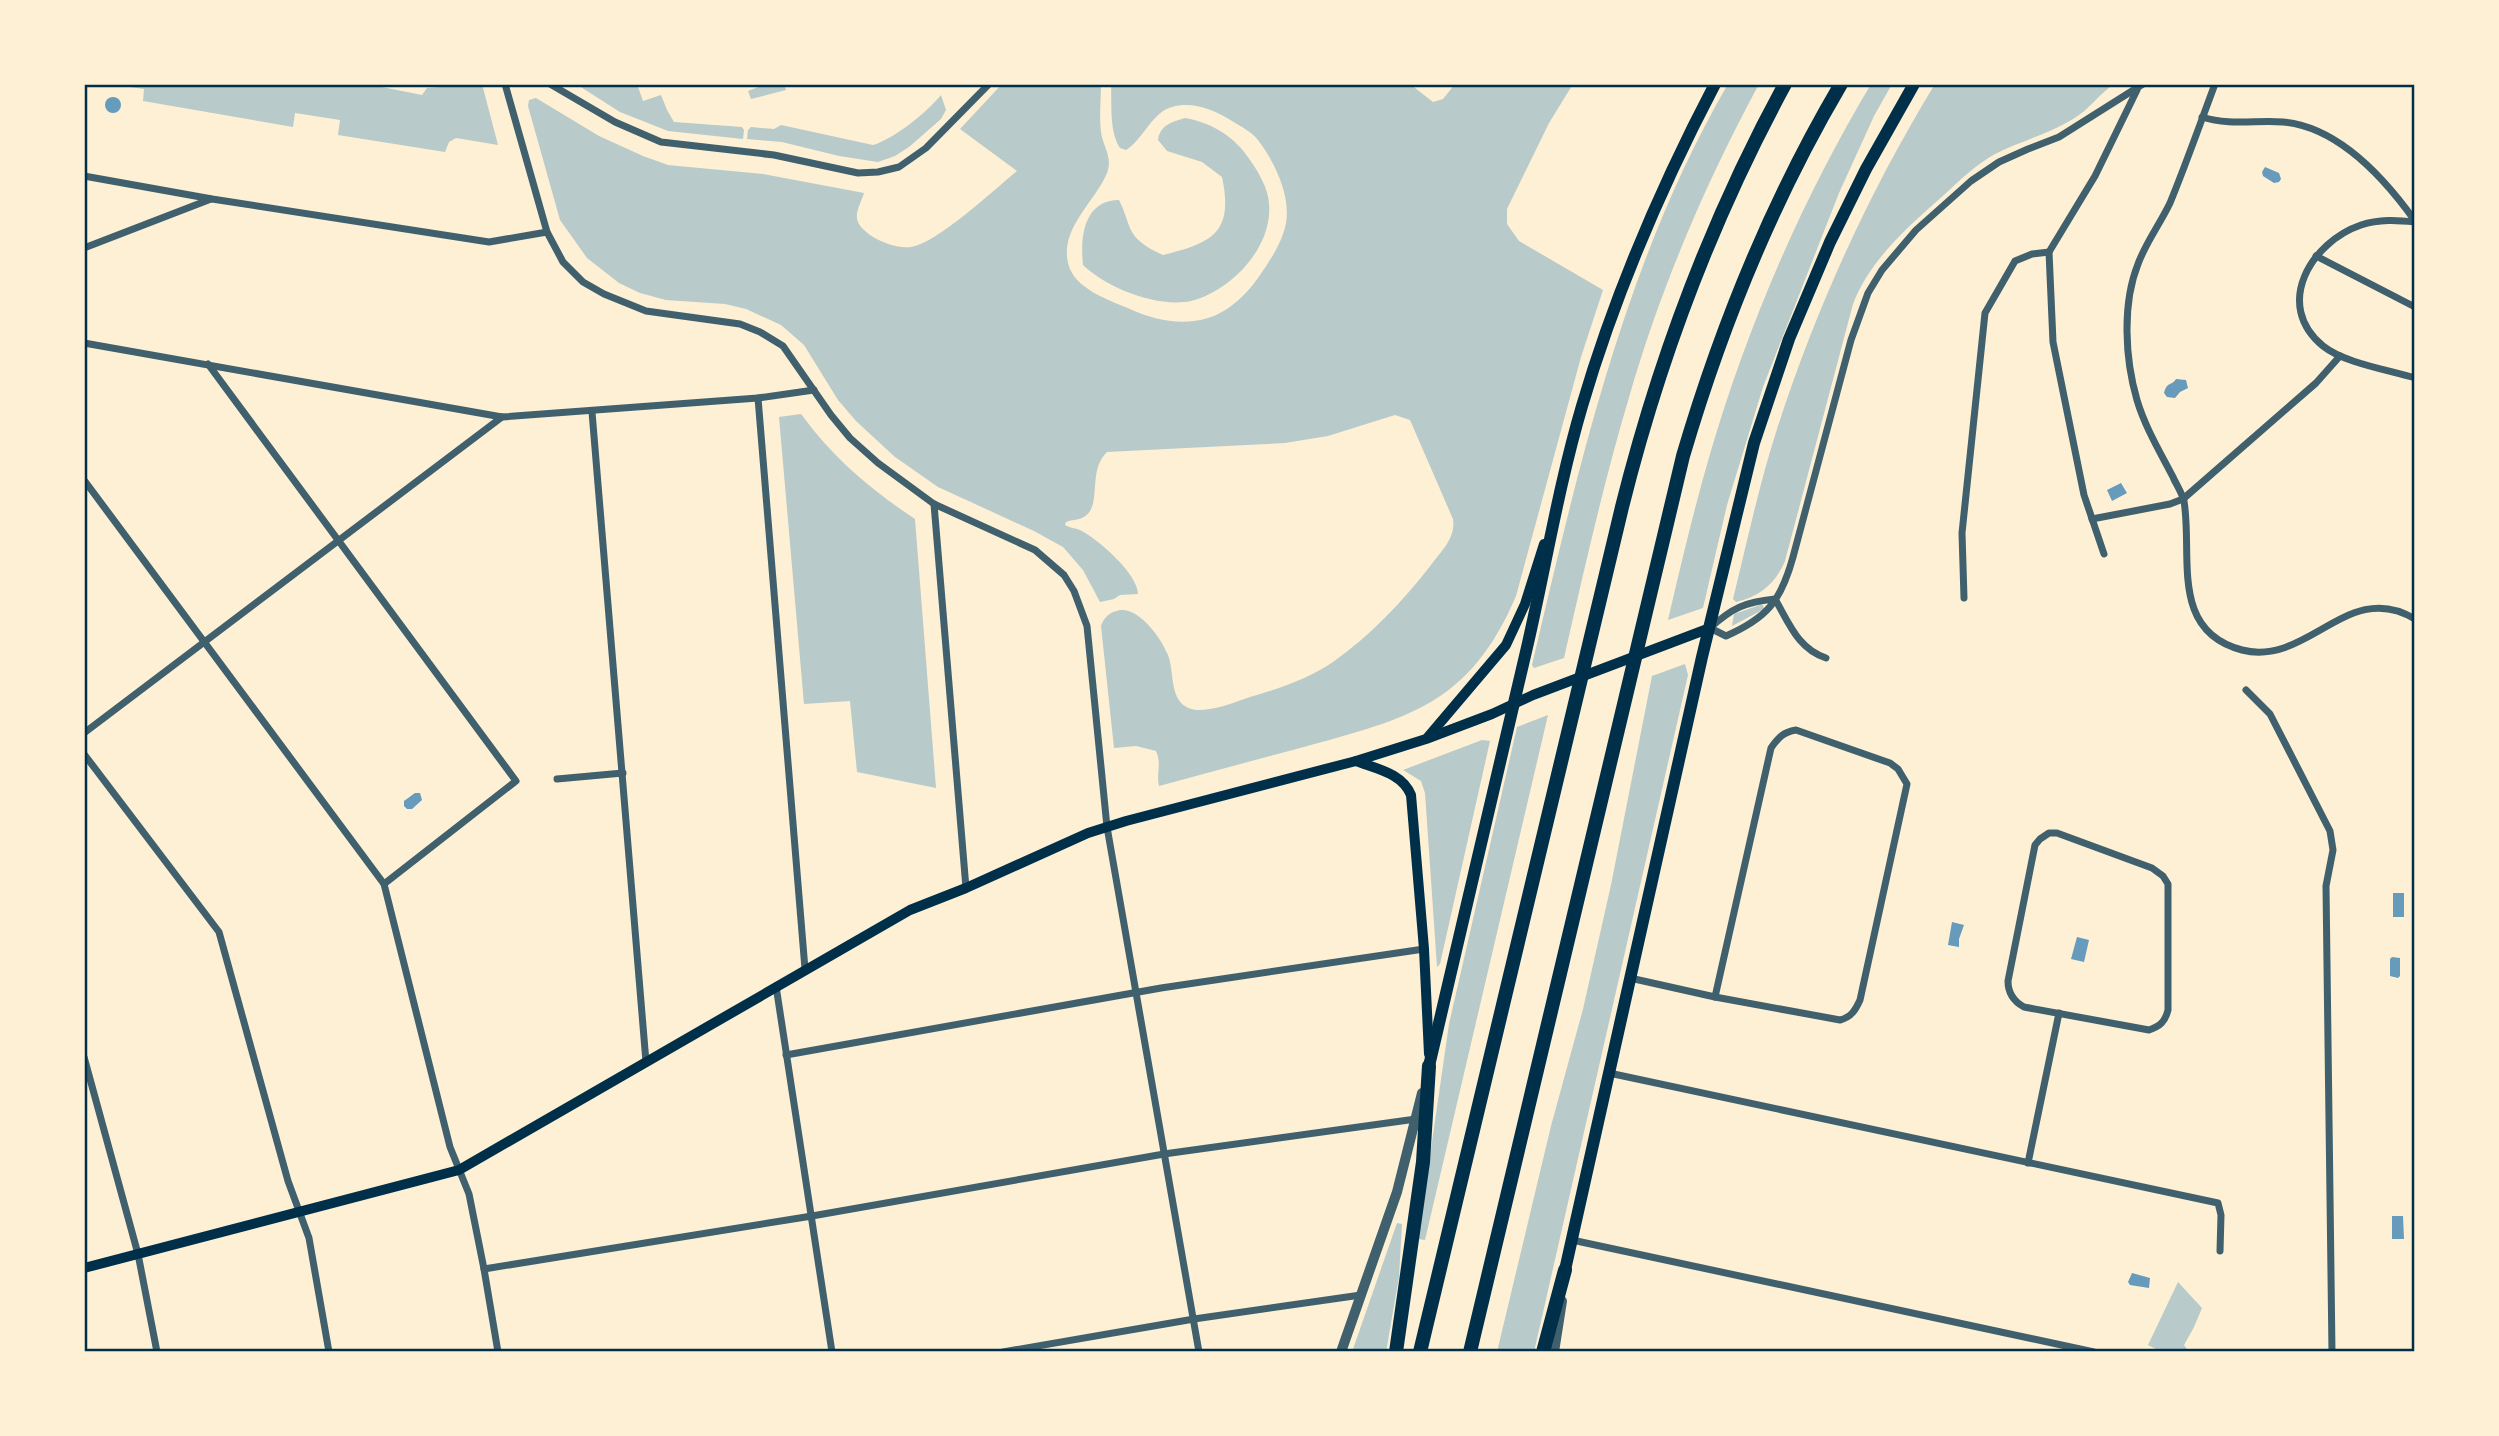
<svg xmlns="http://www.w3.org/2000/svg" width="2499" height="1436" font-family="Lora,serif">
	<style>
		.green { fill: #b9caca }
		.water { fill: #669bbc }
		.lines { fill: none; stroke-linecap: round; stroke-linejoin: round }
		.minor { stroke: #3f606c; stroke-width: 7 }
		.tertiary { stroke: #3f606c; stroke-width: 10 }
		.secondary { stroke: #003049; stroke-width: 10 }
		.primary { stroke: #003049; stroke-width: 12 }
		.motorway { stroke: #003049; stroke-width: 14 }
		.neatline { fill: none; stroke: #003049; stroke-width: 2.5 }
	</style>
	<rect width="100%" height="100%" fill="#fdf0d5"/>
	<g class="green">
		<path d="M109,84H367L422,95L427,88L482,84L498,145L456,138L449,142L445,152L338,135L340,120L295,113L293,127L143,101L144,89Z"/>
		<path d="M576,84H637L643,101L661,95L667,110L674,122L742,127L744,130L743,139L668,131L620,112Z"/>
		<path d="M766,84H784L786,90L751,99L748,91Z"/>
		<path d="M1002,84H1101C1101,100 1099,116 1101,132C1103,147 1113,157 1107,173C1095,202 1060,228 1068,263C1074,289 1109,300 1130,309C1154,320 1182,326 1208,318C1229,312 1248,293 1260,275C1271,259 1282,243 1286,223C1291,195 1274,161 1258,140C1252,132 1240,126 1232,121C1214,110 1193,101 1172,107C1152,112 1143,140 1126,150L1120,148C1109,131 1112,104 1111,84H1410L1433,102L1443,99L1455,84H1573L1549,123L1507,209V224L1519,241L1603,290L1581,357L1516,596C1470,704 1409,718 1304,747C1255,760 1207,773 1159,786C1156,773 1162,764 1156,751L1136,746L1114,748L1101,626C1104,617 1110,612 1120,610C1140,608 1161,638 1168,655C1173,668 1171,684 1177,697C1181,705 1189,710 1198,710C1216,710 1233,703 1250,697C1278,689 1308,679 1333,662C1370,636 1403,601 1431,565C1441,551 1456,538 1453,519L1410,420L1395,415L1328,436L1285,443L1107,452C1086,472 1104,508 1082,518C1077,520 1071,520 1066,522L1065,525C1070,528 1075,528 1080,530C1098,539 1138,574 1138,594L1120,595L1114,599L1100,602L1083,570L1063,547L1034,531L938,487L895,457L856,421L838,400L804,345L781,325L746,309L725,304L666,300L640,293L619,283L587,258L560,220L528,106L529,100L536,98L599,136L643,156L668,165L763,174L864,193C857,213 850,220 870,235C880,242 898,249 911,247C936,244 995,189 1017,171L960,129Z"/>
		<path d="M1728,84H1759C1706,182 1661,287 1630,394C1604,481 1584,570 1564,658L1534,668L1532,665C1579,466 1624,263 1728,84Z"/>
		<path d="M1871,84H1892L1874,116L1839,193L1763,387L1727,505L1703,608L1668,620C1681,564 1694,509 1710,454C1748,324 1802,200 1871,84Z"/>
		<path d="M1935,84H2114C2099,94 2089,110 2073,119C2049,134 2020,141 1995,154C1977,164 1960,180 1945,194C1908,227 1871,258 1853,304L1785,561C1775,584 1760,596 1736,602L1733,599C1747,542 1759,485 1777,429C1816,308 1869,192 1935,84Z"/>
		<path d="M941,95L946,110L941,119L909,147L895,156L878,162L839,156L782,142L747,139L748,130L751,127L774,129L781,125L873,145C894,139 927,112 941,95Z"/>
		<path d="M1185,118C1213,123 1235,137 1250,160C1259,173 1268,188 1269,204C1273,247 1231,291 1191,301C1157,308 1107,288 1083,265C1080,237 1084,200 1119,200C1125,211 1127,223 1132,232C1138,243 1152,250 1163,255C1212,243 1234,233 1222,177L1202,162L1167,151L1158,140C1160,125 1172,122 1185,118Z"/>
		<path d="M801,414C832,457 871,490 915,519L936,788L857,772L850,701L804,704L779,417Z"/>
		<path d="M1760,605H1763L1764,609L1732,626L1734,614Z"/>
		<path d="M1685,664L1688,675L1534,1352H1497L1551,1126L1583,1009L1611,885L1652,676Z"/>
		<path d="M1548,715L1425,1240L1418,1239L1449,1024L1517,727Z"/>
		<path d="M1482,740L1490,741L1440,964L1437,967L1425,793L1421,781L1403,770Z"/>
		<path d="M1397,1223L1402,1224L1399,1277L1386,1352H1352Z"/>
		<path d="M2178,1282L2202,1308L2194,1327L2184,1345L2189,1352H2162L2148,1345Z"/>
	</g>
	<g class="water">
		<circle cx="113" cy="105" r="8"/>
		<path d="M2265,167L2279,173L2281,179L2279,182L2274,183L2263,176L2262,172Z"/>
		<path d="M2176,379L2186,380L2188,388L2180,392L2175,398L2167,397L2164,393C2167,381 2172,386 2176,379Z"/>
		<path d="M2121,483L2127,493L2112,501L2107,490Z"/>
		<path d="M415,793H420L422,800L412,809H407L404,806V801Z"/>
		<rect x="2393" y="893" width="11" height="24"/>
		<path d="M1952,922L1964,925L1959,939V947L1948,945Z"/>
		<path d="M2077,937L2089,940L2084,962L2071,959Z"/>
		<path d="M2392,957L2400,958V976L2398,978L2390,976V959Z"/>
		<path d="M2392,1216H2403L2404,1239H2392Z"/>
		<path d="M2132,1273L2150,1278L2149,1288L2130,1285L2128,1282Z"/>
	</g>
	<g class="lines">
		<g class="minor">
			<path d="M505,84L547,232L563,262L583,282L604,294L646,311L740,324L760,332L783,346L831,415L850,438L878,463L934,504L1035,550L1064,575L1074,591L1087,626L1107,827L1199,1352"/>
			<path d="M550,84L615,122L661,142L774,155L858,173L878,172L899,167L926,148L989,84"/>
			<path d="M2215,84C2200,124 2186,164 2170,203C2160,224 2146,242 2138,264C2122,304 2125,359 2137,400C2145,427 2160,452 2173,477C2176,484 2182,493 2184,501C2193,555 2169,631 2242,650C2308,667 2348,578 2415,619"/>
			<path d="M2202,117C2230,126 2255,120 2283,122C2338,127 2385,179 2415,221"/>
			<path d="M84,176L212,199L489,242L547,232"/>
			<path d="M2415,222C2397,220 2379,219 2361,225C2311,242 2273,305 2323,346C2344,363 2389,370 2415,378"/>
			<path d="M84,248L211,199"/>
			<path d="M2049,252L2053,342L2084,495L2104,554"/>
			<path d="M2316,256L2415,307"/>
			<path d="M84,343L502,417L758,398L814,390"/>
			<path d="M208,364L516,781L384,884"/>
			<path d="M758,398L805,969"/>
			<path d="M592,412L646,1062"/>
			<path d="M84,480L384,884L450,1147L469,1194L484,1269L498,1352"/>
			<path d="M934,504L966,888"/>
			<path d="M2092,519L2170,504L2183,499L2316,383L2340,356"/>
			<path d="M1964,598L1962,533L1985,313L2015,261L2032,254L2049,252L2095,176L2137,90"/>
			<path d="M1775,599C1745,602 1732,608 1710,628L1726,636C1767,618 1781,601 1793,557L1851,340L1868,293L1882,270L1916,230L1971,181L1999,162L2028,149L2059,137L2143,84"/>
			<path d="M1775,599C1789,623 1798,649 1826,658"/>
			<path d="M2246,690L2270,714L2330,831L2333,850L2326,886L2332,1352"/>
			<path d="M1796,730L1890,763L1898,769L1907,784L1860,1000C1855,1011 1851,1017 1840,1020L1715,997L1771,748C1778,738 1783,732 1796,730Z"/>
			<path d="M84,733L502,417"/>
			<path d="M84,754L219,932L288,1181L309,1238L329,1352"/>
			<path d="M557,779L623,773"/>
			<path d="M2049,833H2057L2152,868L2163,876L2168,884V1010C2165,1022 2160,1026 2149,1030L2024,1007C2013,1001 2008,993 2008,981L2035,845L2040,839Z"/>
			<path d="M1630,978L1715,997"/>
			<path d="M776,986L832,1352"/>
			<path d="M786,1055L1161,988L1424,949"/>
			<path d="M84,1057L138,1254L157,1352"/>
			<path d="M1609,1073L2218,1203L2221,1215L2220,1251"/>
			<path d="M2028,1163L2059,1013"/>
			<path d="M1572,1240L2094,1352"/>
			<path d="M484,1269L812,1216L1164,1154L1416,1119"/>
			<path d="M1003,1352L1194,1319L1361,1295"/>
		</g>
		<g class="tertiary">
			<path d="M1341,1352L1397,1192L1422,1093"/>
			<path d="M1554,1352L1562,1301"/>
		</g>
		<g class="secondary">
			<path d="M1428,737L1506,645L1525,604L1544,544"/>
			<path d="M1356,761C1377,769 1402,773 1411,795L1424,949L1429,1054"/>
			<path d="M84,1268L459,1170L910,910L966,888L1088,833L1126,821L1356,761L1426,739L1492,714L1533,695L1710,628"/>
		</g>
		<g class="primary">
			<path d="M1429,1066C1462,925 1495,784 1528,643C1546,564 1559,484 1582,406C1615,294 1661,187 1715,84"/>
			<path d="M1565,1270L1702,657L1754,443L1789,339L1830,242L1866,169L1914,84"/>
		</g>
		<g class="motorway">
			<path d="M1396,1352L1423,1162L1429,1066"/>
			<path d="M1420,1352L1622,507C1659,359 1712,218 1785,84"/>
			<path d="M1470,1352L1683,456C1721,327 1772,201 1841,84"/>
			<path d="M1543,1352L1565,1270"/>
		</g>
	</g>
	<rect width="2499" height="1436" fill="none" stroke="#fdf0d5" stroke-width="172"/>
	<rect x="86" y="86" width="2327" height="1264" class="neatline"/>
</svg>
